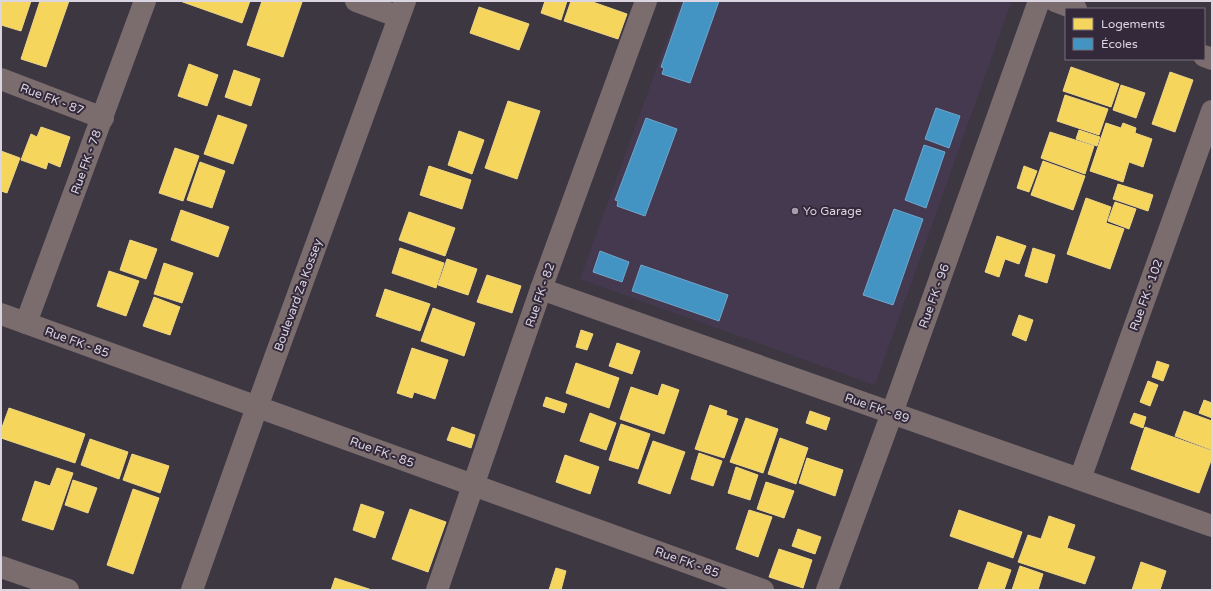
<svg xmlns="http://www.w3.org/2000/svg" width="1213" height="591" font-family="'Varela Round',sans-serif">
	<style>
		.built { fill: #453950 }
		.homes { fill: #f6d55c; stroke: #eed584 }
		.schools { fill: #4393c3; stroke: #70a7cc }
		.lines { fill: none; stroke-linecap: round; stroke-linejoin: round }
		.minor { stroke: #7b6d6e; stroke-width: 22 }
		.poi-dot { fill: #a39ea9; stroke: #33293b; stroke-width: 1.5 }
		.labels { text-anchor: middle; dominant-baseline: central; stroke-width: 4; stroke-linejoin: round; paint-order: stroke }
		.street-label { font-size: 12px; fill: #dad5e0; stroke: #33293b }
		.poi-label { font-size: 12px; fill: #dad5e0; stroke: #33293b; text-anchor: start }
	</style>
	<rect width="100%" height="100%" fill="#3d3742"/>
	<path class="built" d="M681,1H1006L1011,3L875,385L580,279Z"/>
	<g class="homes">
		<path d="M1,1H31L21,31L1,25Z"/>
		<path d="M40,1H69L46,67L21,59Z"/>
		<path d="M180,1H250L242,23Z"/>
		<path d="M262,1L302,2L283,57L247,45Z"/>
		<path d="M545,1H567L561,20L541,13Z"/>
		<path d="M571,1H590L627,14L618,39L564,21Z"/>
		<path d="M479,7L529,24L519,50L470,33Z"/>
		<path d="M189,64L218,75L207,106L178,96Z"/>
		<path d="M1071,67L1119,84L1111,107L1063,91Z"/>
		<path d="M234,70L260,79L251,106L225,97Z"/>
		<path d="M1170,72L1193,80L1175,132L1152,124Z"/>
		<path d="M1121,85L1145,93L1136,118L1113,110Z"/>
		<path d="M1065,95L1108,109L1099,135L1057,121Z"/>
		<path d="M508,101L540,111L517,179L485,168Z"/>
		<path d="M218,115L247,125L233,164L204,154Z"/>
		<path d="M1106,123L1121,128L1123,123L1136,128L1135,133L1152,139L1143,167L1129,162L1123,182L1090,171Z"/>
		<path d="M41,127L70,137L60,167L48,162L46,169L21,160L31,134L37,137Z"/>
		<path d="M1079,130L1100,137L1097,146L1076,139Z"/>
		<path d="M459,131L484,140L472,174L448,165Z"/>
		<path d="M1050,132L1094,146L1085,174L1041,158Z"/>
		<path d="M175,148L199,156L183,201L159,193Z"/>
		<path d="M1,151L20,158L7,193L1,191Z"/>
		<path d="M1043,161L1085,176L1073,210L1031,195Z"/>
		<path d="M200,162L225,171L212,208L187,200Z"/>
		<path d="M429,166L471,180L462,209L420,195Z"/>
		<path d="M1024,166L1037,171L1029,192L1017,188Z"/>
		<path d="M1118,184L1153,195L1148,211L1113,199Z"/>
		<path d="M1086,198L1111,207L1106,223L1124,229L1110,269L1067,254Z"/>
		<path d="M1115,202L1136,209L1129,229L1108,221Z"/>
		<path d="M181,210L229,227L218,257L171,240Z"/>
		<path d="M409,212L455,228L445,256L399,240Z"/>
		<path d="M997,236L1026,246L1019,264L1005,259L999,277L985,272Z"/>
		<path d="M130,240L157,249L146,279L120,270Z"/>
		<path d="M400,248L444,263L436,288L392,273Z"/>
		<path d="M1033,248L1055,255L1047,283L1025,276Z"/>
		<path d="M447,259L477,269L468,295L438,285Z"/>
		<path d="M164,263L193,273L182,303L154,294Z"/>
		<path d="M109,271L139,281L126,316L97,306Z"/>
		<path d="M487,275L521,286L512,313L477,302Z"/>
		<path d="M385,289L430,304L420,331L376,316Z"/>
		<path d="M154,297L180,307L170,335L143,326Z"/>
		<path d="M433,308L475,323L464,356L421,341Z"/>
		<path d="M1019,315L1033,320L1026,341L1012,335Z"/>
		<path d="M581,330L593,334L587,350L576,347Z"/>
		<path d="M617,343L640,351L632,374L609,366Z"/>
		<path d="M412,348L448,360L435,399L414,392L412,398L397,393Z"/>
		<path d="M1157,361L1169,365L1163,381L1152,377Z"/>
		<path d="M576,363L619,378L609,408L566,393Z"/>
		<path d="M1148,381L1158,385L1150,406L1140,402Z"/>
		<path d="M662,384L679,390L664,434L620,419L631,387L658,396Z"/>
		<path d="M546,397L567,404L564,413L543,406Z"/>
		<path d="M1204,400L1212,403V418L1199,413Z"/>
		<path d="M710,405L727,411L726,415L738,419L724,458L695,449Z"/>
		<path d="M9,408L85,434L75,463L1,438V430Z"/>
		<path d="M810,411L830,418L826,430L806,423Z"/>
		<path d="M1184,411L1212,421V450L1175,436Z"/>
		<path d="M590,413L616,423L606,450L580,441Z"/>
		<path d="M1134,413L1146,417L1143,428L1130,423Z"/>
		<path d="M746,418L778,429L763,473L730,462Z"/>
		<path d="M621,424L650,434L638,469L609,460Z"/>
		<path d="M452,427L475,435L471,448L447,440Z"/>
		<path d="M1145,427L1212,451V458L1199,493L1131,469Z"/>
		<path d="M780,438L808,448L796,484L768,474Z"/>
		<path d="M90,439L128,452L119,479L81,465Z"/>
		<path d="M653,441L685,452L670,494L638,483Z"/>
		<path d="M699,453L722,461L713,486L691,479Z"/>
		<path d="M132,454L169,466L160,493L123,480Z"/>
		<path d="M565,455L599,467L590,494L556,482Z"/>
		<path d="M807,458L843,470L835,496L799,483Z"/>
		<path d="M736,467L758,475L750,500L728,493Z"/>
		<path d="M57,468L73,473L53,530L22,520L35,481L50,486Z"/>
		<path d="M73,480L97,488L88,513L65,505Z"/>
		<path d="M766,482L794,491L784,518L757,509Z"/>
		<path d="M133,489L159,498L133,574L107,565Z"/>
		<path d="M361,504L384,512L375,538L353,530Z"/>
		<path d="M410,509L446,522L428,572L392,559Z"/>
		<path d="M749,510L772,517L758,557L736,549Z"/>
		<path d="M959,510L1022,532L1013,558L950,536Z"/>
		<path d="M1049,516L1075,525L1067,548L1095,557L1085,584L1018,562L1028,535L1041,539Z"/>
		<path d="M798,529L821,537L815,554L792,546Z"/>
		<path d="M779,549L812,560L803,588L769,577Z"/>
		<path d="M988,562L1011,570L1004,590H978Z"/>
		<path d="M1141,562L1166,571L1160,590H1132Z"/>
		<path d="M1020,566L1043,574L1038,590H1012Z"/>
		<path d="M556,568L566,571L561,590H549Z"/>
		<path d="M335,578L372,590H331Z"/>
	</g>
	<g class="schools">
		<path d="M684,1H719L690,83L662,74L664,68L661,67Z"/>
		<path d="M936,108L960,116L949,148L925,139Z"/>
		<path d="M646,118L677,129L645,216L617,206L618,201L615,200Z"/>
		<path d="M924,145L945,152L926,208L905,200Z"/>
		<path d="M894,209L923,219L893,305L863,295Z"/>
		<path d="M600,251L629,262L622,282L593,272Z"/>
		<path d="M641,265L728,295L719,321L632,291Z"/>
	</g>
	<g class="lines">
		<g class="minor">
			<path d="M356,1L399,17"/>
			<path d="M1055,1L1076,9"/>
			<path d="M1204,56L1212,59"/>
			<path d="M1,79L103,118"/>
			<path d="M541,289L1212,526"/>
			<path d="M1,314L763,590"/>
			<path d="M26,323L145,1"/>
			<path d="M1080,479L1212,111"/>
			<path d="M1,567L68,590"/>
			<path d="M192,590L257,407L405,1"/>
			<path d="M437,590L541,289L646,1"/>
			<path d="M827,590L892,413L1039,1"/>
		</g>
	</g>
	<circle class="poi-dot" cx="795" cy="211" r="4"/>
	<g class="labels">
		<g class="street-label">
			<text transform="translate(52 99) rotate(21)">Rue FK - 87</text>
			<text transform="translate(86 162) rotate(-70)">Rue FK - 78</text>
			<text transform="translate(298 295) rotate(-70)">Boulevard Za Kossey</text>
			<text transform="translate(540 295) rotate(-71)">Rue FK - 82</text>
			<text transform="translate(1146 295) rotate(-70)">Rue FK - 102</text>
			<text transform="translate(934 296) rotate(-70)">Rue FK - 96</text>
			<text transform="translate(77 342) rotate(20)">Rue FK - 85</text>
			<text transform="translate(877 408) rotate(19)">Rue FK - 89</text>
			<text transform="translate(382 452) rotate(20)">Rue FK - 85</text>
			<text transform="translate(687 562) rotate(20)">Rue FK - 85</text>
		</g>
		<g class="poi-label">
			<text x="803" y="211">Yo Garage</text>
		</g>
	</g>
	<rect width="1213" height="591" fill="none" stroke="#dad5e0" stroke-width="4"/>
	<rect x="1065" y="8" width="140" height="52" fill="#33293b" stroke="#766e7d"/>
	<rect x="1073" y="18" width="20" height="12" fill="#f6d55c" stroke="#766e7d"/>
	<text x="1101" y="28" font-size="12" fill="#dad5e0">Logements</text>
	<rect x="1073" y="38" width="20" height="12" fill="#4393c3" stroke="#766e7d"/>
	<text x="1101" y="48" font-size="12" fill="#dad5e0">Écoles</text>
</svg>
